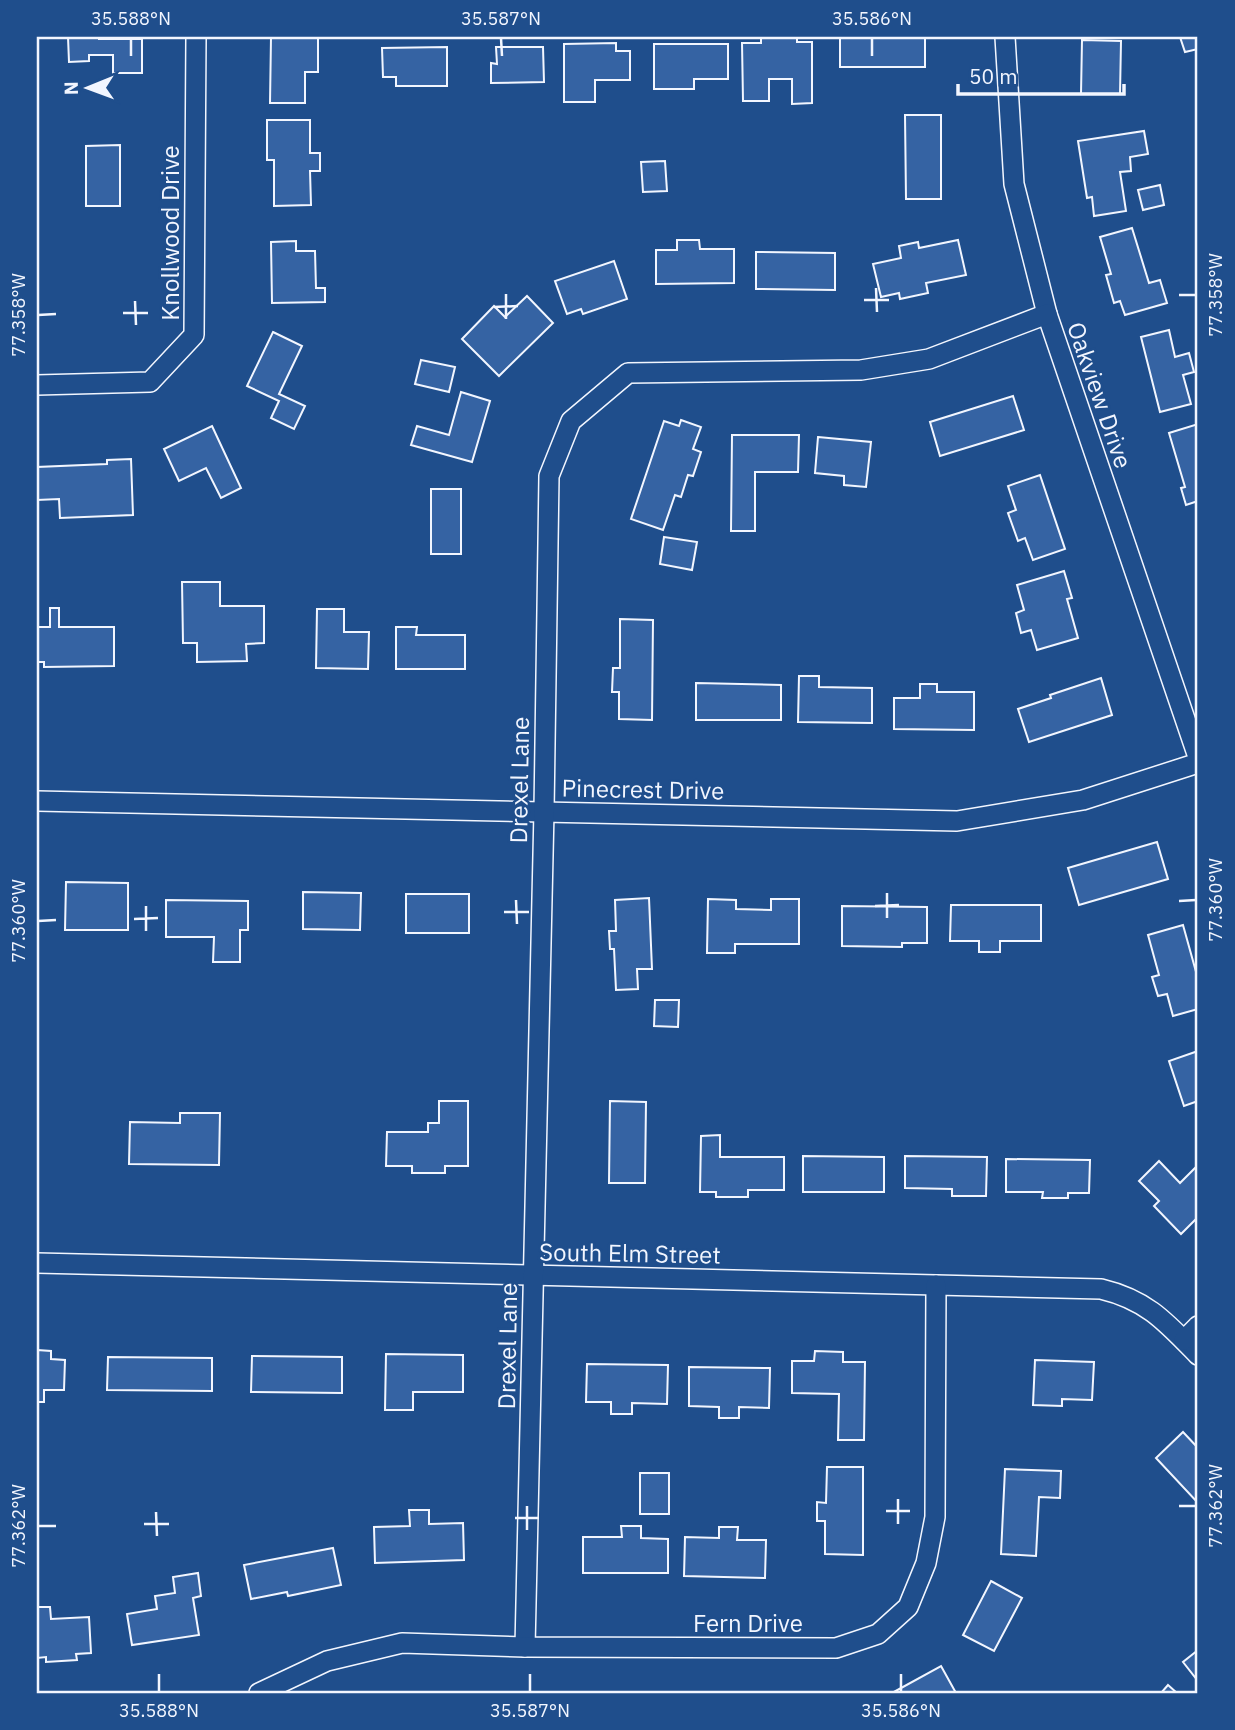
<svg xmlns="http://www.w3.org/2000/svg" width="1235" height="1730" font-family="'IBM Plex Sans',sans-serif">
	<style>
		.building { fill: #3563a3; stroke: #f2f6ff; stroke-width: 2 }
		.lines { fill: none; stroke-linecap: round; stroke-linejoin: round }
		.street-casing { stroke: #f2f6ff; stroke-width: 22 }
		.street { stroke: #1f4e8c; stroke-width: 19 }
		.ticks { fill: none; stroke: #f2f6ff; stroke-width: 2.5 }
		.labels { text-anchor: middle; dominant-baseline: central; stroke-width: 5; stroke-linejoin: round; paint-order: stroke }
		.street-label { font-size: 24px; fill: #f2f6ff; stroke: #1f4e8c }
		.neatline { fill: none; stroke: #f2f6ff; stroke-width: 2.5 }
		.ticks-label { font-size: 18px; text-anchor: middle; fill: #f2f6ff }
	</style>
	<rect width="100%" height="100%" fill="#1f4e8c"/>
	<g class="building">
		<path d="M68,37H99V39H142V73H113V55H89V61L69,62Z"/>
		<path d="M271,37H318V72H305V103H270Z"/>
		<path d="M761,37H797V42H812V103L792,104V79H769V101H743L742,43H761Z"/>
		<rect x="840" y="37" width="85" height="30"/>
		<path d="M1180,37H1198V49L1185,52Z"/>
		<path d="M1082,40L1121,41L1120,94H1081Z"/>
		<path d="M616,43V51H630V80H595V102H564V44Z"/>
		<path d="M654,44H728V79H694V89H654Z"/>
		<path d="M447,47V86H396V77H383L382,48Z"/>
		<path d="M496,47H543L544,82L491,83V63L497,64Z"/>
		<path d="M905,115H941V199H906Z"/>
		<path d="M267,120H310V153H320V171H310L311,205L274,206V160H267Z"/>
		<path d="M1144,131L1148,154L1130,157L1131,171L1120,172L1126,211L1094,216L1092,197L1087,198L1078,141Z"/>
		<path d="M120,145V206H86V146Z"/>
		<path d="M665,161L667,191L643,192L641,162Z"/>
		<path d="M1160,185L1164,205L1143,210L1138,190Z"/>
		<path d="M1132,228L1149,283L1160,280L1167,303L1125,315L1120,301L1114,303L1106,275L1111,274L1100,237Z"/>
		<path d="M677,240H699L700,249H734V283L656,284V250H677Z"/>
		<path d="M958,240L966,275L926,283L928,293L900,299L899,293L881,297L873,264L901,258L899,246L918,242L919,248Z"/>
		<path d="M296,241V251H315L316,288H325V302L272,303L271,242Z"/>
		<path d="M756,252L835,253V290L756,289Z"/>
		<path d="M614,261L627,299L583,314L581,309L567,314L555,281Z"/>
		<path d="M527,296L553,323L499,376L462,339L494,306L505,317Z"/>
		<path d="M1169,330L1175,357L1189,353L1194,372L1183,375L1191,404L1160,412L1141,337Z"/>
		<path d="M273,332L302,346L279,394L305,406L294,429L271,418L279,401L247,386Z"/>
		<path d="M421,360L455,367L449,392L415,384Z"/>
		<path d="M461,392L490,401L472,462L411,445L417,426L449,435Z"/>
		<path d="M1013,396L1024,430L940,456L930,422Z"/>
		<path d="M681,420L701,427L693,449L701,452L693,476L688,475L681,497L675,495L663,530L631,519L664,421L679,426Z"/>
		<path d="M1198,424V501L1186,505L1181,488L1185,487L1169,433Z"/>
		<path d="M212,426L241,488L221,498L206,468L179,481L164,449Z"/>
		<path d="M732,435H799L798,472H755V531H731Z"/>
		<path d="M818,437L871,442L866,487L844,485V476L815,473Z"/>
		<path d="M131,459L133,515L60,518L59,499L37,500V467L107,464V460Z"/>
		<path d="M1040,475L1065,549L1033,560L1025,538L1018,541L1008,513L1016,510L1008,486Z"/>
		<rect x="431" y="489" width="30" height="65"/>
		<path d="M664,537L697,542L692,570L660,564Z"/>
		<path d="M1064,571L1072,598L1067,599L1078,638L1037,650L1031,630L1021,633L1016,613L1024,610L1017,585Z"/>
		<path d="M182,582H220V606H264V643L246,644L247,661L197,662V643H183Z"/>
		<path d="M50,608H59V627H114V666L44,667V662H37V627H50Z"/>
		<path d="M317,609H344V632H369L368,669L316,668Z"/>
		<path d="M620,619L653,620L652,720L619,719V692H612L613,668H620Z"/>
		<path d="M396,627H417L416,635H465V669H396Z"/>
		<path d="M799,676H819V687L872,688V723L798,722Z"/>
		<path d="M1101,678L1112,715L1029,742L1018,709L1051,698L1050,695Z"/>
		<path d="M696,683L781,685V720H696Z"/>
		<path d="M920,684H937V692H974V730L894,729V698H920Z"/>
		<path d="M1157,842L1168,879L1079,905L1068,868Z"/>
		<path d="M66,882L128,883V930H65Z"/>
		<path d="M303,892L361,893L360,930L303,929Z"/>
		<rect x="406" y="894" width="63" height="39"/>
		<path d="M649,898L652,969H637L638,989L616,990L614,949H610L609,931H616L615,900Z"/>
		<path d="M708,899L736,900V909L771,910V899H799V944H735V953H707Z"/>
		<path d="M166,900L248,901V930H240V962H213L214,937H166Z"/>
		<path d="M951,905H1041V941H1000V952H979V941H950Z"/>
		<path d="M842,906L927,907V943H902V947L842,946Z"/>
		<path d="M1183,925L1198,979V1009L1173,1016L1167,994L1158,996L1152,977L1159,975L1148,935Z"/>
		<path d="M655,1000H679L678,1027L654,1026Z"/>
		<path d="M1198,1051V1101L1184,1106L1169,1061Z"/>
		<path d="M439,1101H468V1166H445V1173H412V1166H386L387,1132H428V1123H439Z"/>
		<path d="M610,1101L646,1102L645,1183H609Z"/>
		<path d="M180,1113H220L219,1165L129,1164L130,1122L180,1123Z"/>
		<path d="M720,1135V1157H784V1190H748V1197H716V1192H700L701,1136Z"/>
		<path d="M803,1156L884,1157V1192H803Z"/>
		<path d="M905,1156L987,1157L986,1196H952V1189L905,1188Z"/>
		<path d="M1006,1159L1090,1160L1089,1193H1068V1198H1042L1043,1192H1006Z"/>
		<path d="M1159,1161L1180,1183L1198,1165V1217L1181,1234L1154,1206L1159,1201L1139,1181Z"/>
		<path d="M37,1350L51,1351V1359L65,1360L64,1390H44V1402H37Z"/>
		<path d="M815,1351L843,1352V1362H865L864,1440H838L839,1394L792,1393V1361H814Z"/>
		<path d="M386,1354L463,1355V1392H413V1410H385Z"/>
		<path d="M252,1356L342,1357V1393L251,1392Z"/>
		<path d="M108,1357L212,1358V1391L107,1390Z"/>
		<path d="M1035,1360L1094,1362L1092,1400L1062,1399V1406L1033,1405Z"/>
		<path d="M587,1364L668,1365L667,1404L632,1403V1414H611V1402H586Z"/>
		<path d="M689,1367L770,1368L769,1408L739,1407V1418H719V1407L689,1406Z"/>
		<path d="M1183,1432L1198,1448V1503L1156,1458Z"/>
		<path d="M827,1467H863V1555L825,1554V1521H817V1502L826,1503Z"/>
		<path d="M1005,1469L1061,1471L1060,1498L1039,1497L1036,1556L1001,1554Z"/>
		<rect x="640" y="1473" width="29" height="41"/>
		<path d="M409,1510H429V1524L463,1523L464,1560L375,1563L374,1527L410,1526Z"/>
		<path d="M621,1526H641V1538L668,1539V1573H583V1537H622Z"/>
		<path d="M719,1527H738L737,1540H766L765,1578L684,1576L685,1537L719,1538Z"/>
		<path d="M333,1548L341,1585L288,1596L287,1592L251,1599L244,1565Z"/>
		<path d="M198,1573L201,1596L193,1598L199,1635L132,1645L127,1614L157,1609L155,1596L175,1593L173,1577Z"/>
		<path d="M991,1581L1022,1598L994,1651L963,1635Z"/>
		<path d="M37,1607H50L51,1619L89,1617L91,1653L76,1654L77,1660L46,1662V1657L37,1658Z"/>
		<path d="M1198,1650V1681L1183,1662Z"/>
		<path d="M941,1666L956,1693H892Z"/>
		<path d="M1168,1685L1177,1693H1161Z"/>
	</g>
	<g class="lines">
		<defs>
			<g id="street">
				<path d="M1005,37L1014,184L1047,314L1198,757"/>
				<path d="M37,385L150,382L194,335L196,37"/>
				<path d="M37,801L957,821L1083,800L1198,763"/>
				<path d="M37,1263L1101,1289C1147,1300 1166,1322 1198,1355"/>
				<path d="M1184,1340L1198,1326"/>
				<path d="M525,1647L544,811L549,476L571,421L628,373L861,370L929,359L1047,314"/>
				<path d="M259,1693L327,1661L402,1643L525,1647L836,1648L878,1634L908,1607L926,1563L935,1517L936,1285"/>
			</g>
		</defs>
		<use href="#street" class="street-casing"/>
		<use href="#street" class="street"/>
	</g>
	<path class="ticks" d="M131,38V56M501,38L502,56M872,38V56M876,288L877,312M506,294V319M1179,295H1196M864,300H889M135,301L136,325M494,307L518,306M123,313H148M38,315L56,314M887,893V918M516,900L517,924M1179,901L1196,900M146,906V931M875,906L899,905M504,912H529M134,919L158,918M38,921L56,920M898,1499V1524M527,1506V1530M1179,1506H1196M886,1511H910M156,1512L157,1536M515,1518H539M144,1524H169M38,1526H56M159,1674V1692M530,1674V1692M901,1674V1692"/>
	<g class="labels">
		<g class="street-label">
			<text transform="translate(170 233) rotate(-90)">Knollwood Drive</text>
			<text transform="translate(1100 395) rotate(71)">Oakview Drive</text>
			<text transform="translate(519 780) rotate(-89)">Drexel Lane</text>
			<text transform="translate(643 789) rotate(1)">Pinecrest Drive</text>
			<text transform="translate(630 1253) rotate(1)">South Elm Street</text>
			<text transform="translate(507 1346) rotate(-89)">Drexel Lane</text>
			<text x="748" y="1623">Fern Drive</text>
		</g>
	</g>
	<rect width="1235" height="1730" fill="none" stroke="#1f4e8c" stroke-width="77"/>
	<g transform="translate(88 88) rotate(269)" stroke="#1f4e8c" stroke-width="5" paint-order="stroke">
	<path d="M0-5L12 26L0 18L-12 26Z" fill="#f2f6ff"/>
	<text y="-10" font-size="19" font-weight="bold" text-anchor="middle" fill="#f2f6ff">N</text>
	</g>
	<path d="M958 84v10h166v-10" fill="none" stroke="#f2f6ff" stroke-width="3.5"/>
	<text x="969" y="84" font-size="21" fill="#f2f6ff" stroke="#1f4e8c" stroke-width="5" paint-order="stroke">50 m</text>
	<rect x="38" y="38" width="1158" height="1654" class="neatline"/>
	<g class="ticks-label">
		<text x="131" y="25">35.588°N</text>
		<text x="501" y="25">35.587°N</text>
		<text x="872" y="25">35.586°N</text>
		<text transform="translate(1216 295) rotate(-90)" y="6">77.358°W</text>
		<text transform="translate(19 315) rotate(-90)" y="6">77.358°W</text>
		<text transform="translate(1216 900) rotate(-90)" y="6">77.360°W</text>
		<text transform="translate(19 921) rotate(-90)" y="6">77.360°W</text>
		<text transform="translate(1216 1506) rotate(-90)" y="6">77.362°W</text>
		<text transform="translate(19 1526) rotate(-90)" y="6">77.362°W</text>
		<text x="159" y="1717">35.588°N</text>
		<text x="530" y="1717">35.587°N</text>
		<text x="901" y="1717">35.586°N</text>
	</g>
</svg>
